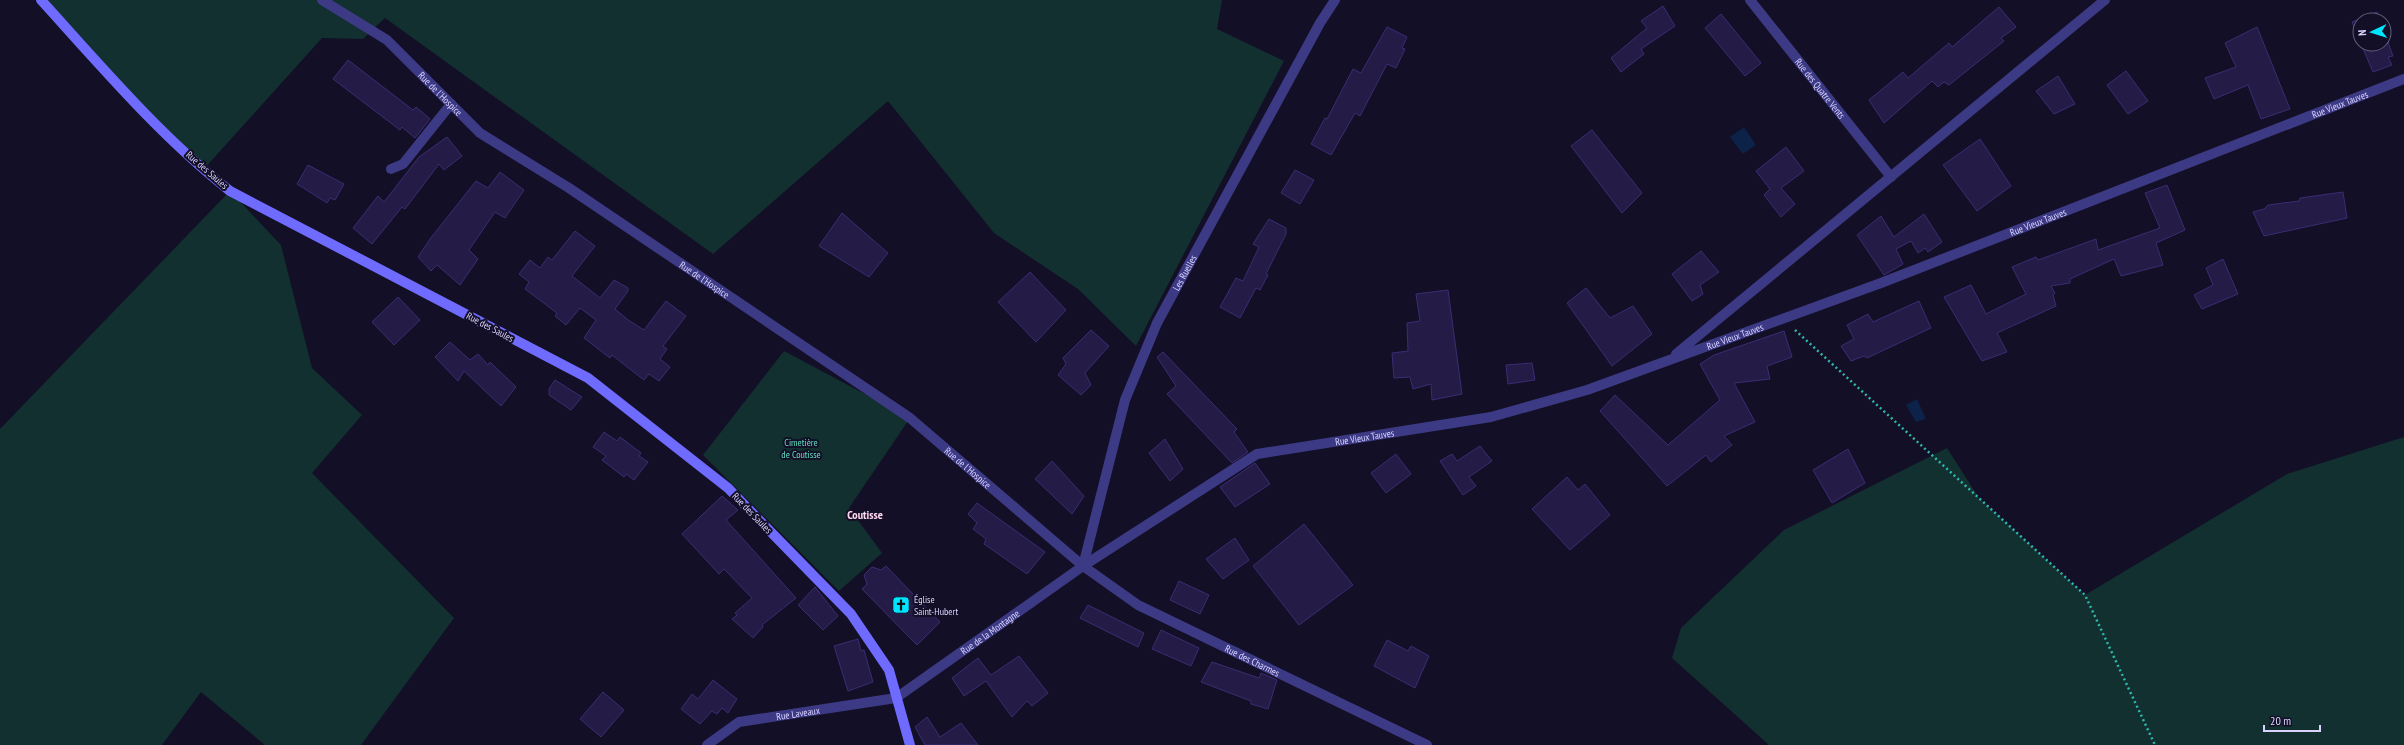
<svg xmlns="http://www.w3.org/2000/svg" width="2404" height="745" font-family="'PT Sans Narrow',sans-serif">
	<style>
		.green { fill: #12302f }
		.water { fill: #0c2248 }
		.building { fill: #241b47; stroke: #3b2d73 }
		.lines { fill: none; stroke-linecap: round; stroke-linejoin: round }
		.path { stroke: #2fb8b0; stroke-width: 2.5; stroke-dasharray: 2 3; stroke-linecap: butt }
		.street { stroke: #3d3a85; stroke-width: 10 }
		.secondary { stroke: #6f6bff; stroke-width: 10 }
		.labels { text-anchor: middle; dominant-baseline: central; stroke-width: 4; stroke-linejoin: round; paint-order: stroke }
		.street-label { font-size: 10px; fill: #d9d4ff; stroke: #130f26 }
		.park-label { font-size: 10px; fill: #5fe0c0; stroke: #130f26 }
		.poi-label { font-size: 10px; fill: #d9d4ff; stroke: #130f26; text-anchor: start }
		.quarter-label { font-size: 12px; font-weight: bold; fill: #ffd6f0; stroke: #130f26 }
	</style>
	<rect width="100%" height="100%" fill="#130f26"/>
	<g class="green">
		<path d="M48,0H1222L1217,29L1284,61L1136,346L1078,289L994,233L888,101L713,254L385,18L363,39L322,38L203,170L103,68Z"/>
		<path d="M230,191L281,245L312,368L362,415L312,473L454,618L361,745H265L201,692L162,745H0V429Z"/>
		<path d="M784,351L910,418L849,508L882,553L839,591L703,455Z"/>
		<path d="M2404,437V745H1769L1672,658L1681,628L1784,530L1947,448L1979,498L2085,595L2287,474Z"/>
	</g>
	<g class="water">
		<path d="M1744,127L1756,145L1743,154L1730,137Z"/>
		<path d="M1917,399L1926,419L1916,422L1906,405Z"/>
	</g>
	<g class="building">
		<path d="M1663,6L1675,26L1641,49L1644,54L1621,72L1611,58L1647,28L1641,21Z"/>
		<path d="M1999,7L2016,27L2001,38L2004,41L1949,85L1944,82L1938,87L1932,81L1884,123L1869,100L1903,72L1908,78L1949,43L1952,47Z"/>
		<path d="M2377,12L2380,20H2360V41L2352,22Z"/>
		<path d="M1721,14L1761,63L1745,76L1705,28Z"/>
		<path d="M1387,27L1407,37L1402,48L1405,49L1396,68L1387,64L1360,116L1355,113L1331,155L1311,144L1325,118L1327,119L1353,69L1361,73Z"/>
		<path d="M2257,27L2290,109L2261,119L2248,85L2214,99L2205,78L2236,67L2225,43Z"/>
		<path d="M2384,31L2393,56L2388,57L2392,65L2373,72L2361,44H2384Z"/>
		<path d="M348,60L413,110L416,107L430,119L415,138L402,127L400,130L333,79Z"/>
		<path d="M2126,71L2148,101L2128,114L2107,85Z"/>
		<path d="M2058,76L2075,104L2054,114L2036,91Z"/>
		<path d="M1592,130L1642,193L1622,213L1571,146Z"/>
		<path d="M447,137L462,156L444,170L439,164L405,209L402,207L372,244L353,228L378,196L384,202L419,157Z"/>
		<path d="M1980,139L2011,186L1977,211L1943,165Z"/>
		<path d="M1786,147L1804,171L1781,188L1795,204L1781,217L1764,195L1770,189L1756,171Z"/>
		<path d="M308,165L344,184L335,200L330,198L327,203L297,184Z"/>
		<path d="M1295,170L1314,180L1300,204L1281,193Z"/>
		<path d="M500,172L524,190L505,218L495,212L469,250L478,259L460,285L437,265L431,271L418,257L430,239L476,181L488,188Z"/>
		<path d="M2167,185L2185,230L2156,243L2163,265L2121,276L2114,259L2070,279V283L2051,286L2055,293L2053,295L2056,306L1997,333L2007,352L1982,361L1944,297L1971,285L1986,314L2026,294L2012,267L2036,257L2038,260L2096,239L2098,250L2160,228L2145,193Z"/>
		<path d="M2343,192L2347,218L2264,236L2253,212L2264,209L2268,205L2299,201L2300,198Z"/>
		<path d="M842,213L888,253L869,277L819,246Z"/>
		<path d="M1924,214L1942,242L1928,252L1925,248L1918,253L1911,241L1896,249L1903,264L1884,275L1857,235L1881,216L1894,237Z"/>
		<path d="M1269,219L1286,228V234L1266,274L1268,275L1260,290L1256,288L1240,318L1220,307L1236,278L1243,281L1259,247L1253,244Z"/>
		<path d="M575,231L595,246L572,276L600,298L614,280L628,288V291L615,309L628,320L644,330L666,301L686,316L663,346L667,349L660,359L670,367L659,381L649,374L644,380L612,355L610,358L584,338L596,320L580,308L566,325L555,316L557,313L525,289L529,282L519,274L530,260L540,268L548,257L552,260Z"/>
		<path d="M1701,251L1719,272L1700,285L1703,294L1692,301L1672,274Z"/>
		<path d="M2223,259L2238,294L2202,309L2194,295L2213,285L2206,268Z"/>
		<path d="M1030,272L1066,310L1036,342L998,302Z"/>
		<path d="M1586,288L1610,318L1633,306L1652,334L1612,366L1567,303Z"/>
		<path d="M1448,290L1462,394L1432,400L1431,384L1413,389L1410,377L1394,378L1392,353L1408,351L1407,323L1420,321L1416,294Z"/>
		<path d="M398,297L420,320L394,345L372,322Z"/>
		<path d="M1919,301L1931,328L1867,358L1864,356L1851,361L1841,346L1854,339L1847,325L1868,314L1873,322Z"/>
		<path d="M1091,330L1109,346L1085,373L1091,385L1081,395L1058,375L1066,364L1063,358Z"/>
		<path d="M1784,331L1792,357L1767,366L1770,379L1734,383L1755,422L1724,436L1732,445L1711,462L1706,455L1667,486L1600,411L1615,395L1668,445L1720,400L1700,364L1714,355Z"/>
		<path d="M450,342L470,360L478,354L488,365L490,362L516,387L501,406L464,371L458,381L435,357Z"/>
		<path d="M1163,352L1237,429L1234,432L1248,452L1232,463L1167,394L1176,386L1157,357Z"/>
		<path d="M1532,363L1535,380L1508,384L1506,365Z"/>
		<path d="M555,380L582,397L571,410L549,395V389Z"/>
		<path d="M604,432L617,441L620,437L641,453L639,456L648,462L634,480L626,474L624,477L602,460L606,456L593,447Z"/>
		<path d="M1165,439L1183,469L1170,481L1149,453Z"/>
		<path d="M1480,446L1492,461L1469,477L1476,486L1463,495L1440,461L1452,454L1457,461Z"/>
		<path d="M1848,449L1865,483L1832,503L1813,470Z"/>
		<path d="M1396,454L1411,474L1386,493L1371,473Z"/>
		<path d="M1052,461L1084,496L1072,514L1035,479Z"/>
		<path d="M1255,463L1270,484L1235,507L1220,487Z"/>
		<path d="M1567,477L1578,490L1585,484L1610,515L1570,550L1532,509Z"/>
		<path d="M722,496L738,510L726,520L796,598L762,625L763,627L753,638L732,619L737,615L735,613L752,598L724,569L719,574L682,534Z"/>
		<path d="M977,503L1045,552L1027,574L984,544L986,539L973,529L977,523L968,514Z"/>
		<path d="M1304,524L1353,585L1299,625L1253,566Z"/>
		<path d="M1235,538L1249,560L1223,579L1206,559Z"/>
		<path d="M886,566L940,622L917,645L862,589L867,584L864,575L872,567L881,570Z"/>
		<path d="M1179,581L1209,595L1200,614L1170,600Z"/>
		<path d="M815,587L838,616L823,630L798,605Z"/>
		<path d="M1088,605L1144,633L1138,647L1080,618Z"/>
		<path d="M1161,630L1199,648L1191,666L1152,649Z"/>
		<path d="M858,639L861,651L864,650L873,682L848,691L834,646Z"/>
		<path d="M1387,640L1408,651L1411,646L1429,656L1415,688L1374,666Z"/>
		<path d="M1019,656L1048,693L1032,706L1027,701L1012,717L986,681L964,696L952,678L978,658L991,675Z"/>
		<path d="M1212,662L1259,678L1261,673L1277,680L1268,709L1251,704V701L1201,682Z"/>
		<path d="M713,680L737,699L728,713L722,708L717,714L712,711L700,724L681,709L692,694L698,699Z"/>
		<path d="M603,692L624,710L601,737L580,719Z"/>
		<path d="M927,717L940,737L961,723L978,745H925L915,727Z"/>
	</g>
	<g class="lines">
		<path class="path" d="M1795,330L2085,595L2155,745"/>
		<g class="street">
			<path id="s1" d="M322,0L387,40L480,133L569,188L910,418L1083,566L1138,605L1427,745"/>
			<path id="s2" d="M1750,0L1891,177"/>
			<path d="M391,169L403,164L451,104"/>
			<path d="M1676,354L2105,0"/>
			<path id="s3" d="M1083,566L1125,400L1157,323L1320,23L1335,0"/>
			<path id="s4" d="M707,745L739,722L896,698L1083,566L1257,454L1491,417L1587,390L1881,283L2404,79"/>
		</g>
		<path class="secondary" d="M41,0C100,65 161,137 230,191L588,378L728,488L851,614L889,670L910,745"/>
	</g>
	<defs>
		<symbol id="church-square" viewBox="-11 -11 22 22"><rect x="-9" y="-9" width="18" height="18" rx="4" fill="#00e5ff" stroke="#130f26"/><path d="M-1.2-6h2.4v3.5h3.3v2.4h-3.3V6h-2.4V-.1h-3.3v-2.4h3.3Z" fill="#111"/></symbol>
	</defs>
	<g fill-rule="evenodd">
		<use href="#church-square" x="891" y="595" width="20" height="20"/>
	</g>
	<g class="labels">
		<g class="street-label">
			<text stroke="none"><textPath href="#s2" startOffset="113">Rue des Quatre Vents</textPath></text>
			<text stroke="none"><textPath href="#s1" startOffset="152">Rue de l'Hospice</textPath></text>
			<text stroke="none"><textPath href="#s4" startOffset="1776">Rue Vieux Tauves</textPath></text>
			<text transform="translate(207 170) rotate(41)">Rue des Saules</text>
			<text stroke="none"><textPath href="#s4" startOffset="1452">Rue Vieux Tauves</textPath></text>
			<text stroke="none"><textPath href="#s3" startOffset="312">Les Ruelles</textPath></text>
			<text stroke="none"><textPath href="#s1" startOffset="476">Rue de l'Hospice</textPath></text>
			<text transform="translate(490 327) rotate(28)">Rue des Saules</text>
			<text stroke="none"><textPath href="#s4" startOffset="1128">Rue Vieux Tauves</textPath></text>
			<text stroke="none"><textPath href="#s4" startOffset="743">Rue Vieux Tauves</textPath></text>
			<text stroke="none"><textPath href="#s1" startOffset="800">Rue de l'Hospice</textPath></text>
			<text transform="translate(752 513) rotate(46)">Rue des Saules</text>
			<text stroke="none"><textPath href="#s4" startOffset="313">Rue de la Montagne</textPath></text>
			<text stroke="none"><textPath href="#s1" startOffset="1146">Rue des Charmes</textPath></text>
			<text stroke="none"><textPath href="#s4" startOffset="99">Rue Laveaux</textPath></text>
		</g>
		<g class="park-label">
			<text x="801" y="442">Cimetière<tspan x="801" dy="12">de Coutisse</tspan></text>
		</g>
		<g class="poi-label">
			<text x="914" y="599">Église<tspan x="914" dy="12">Saint-Hubert</tspan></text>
		</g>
		<g class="quarter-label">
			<text x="865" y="514">Coutisse</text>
		</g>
	</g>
	<g transform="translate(2372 32) rotate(266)"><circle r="19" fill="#130f26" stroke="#625e7d"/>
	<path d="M0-3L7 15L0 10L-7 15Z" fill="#00e5ff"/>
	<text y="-6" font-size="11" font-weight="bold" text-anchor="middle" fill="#d9d4ff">N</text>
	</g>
	<path d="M2264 725v6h56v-6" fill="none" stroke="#d9d4ff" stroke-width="2"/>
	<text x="2270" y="725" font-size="12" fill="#d9d4ff" stroke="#130f26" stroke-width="3" paint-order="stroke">20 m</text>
</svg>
